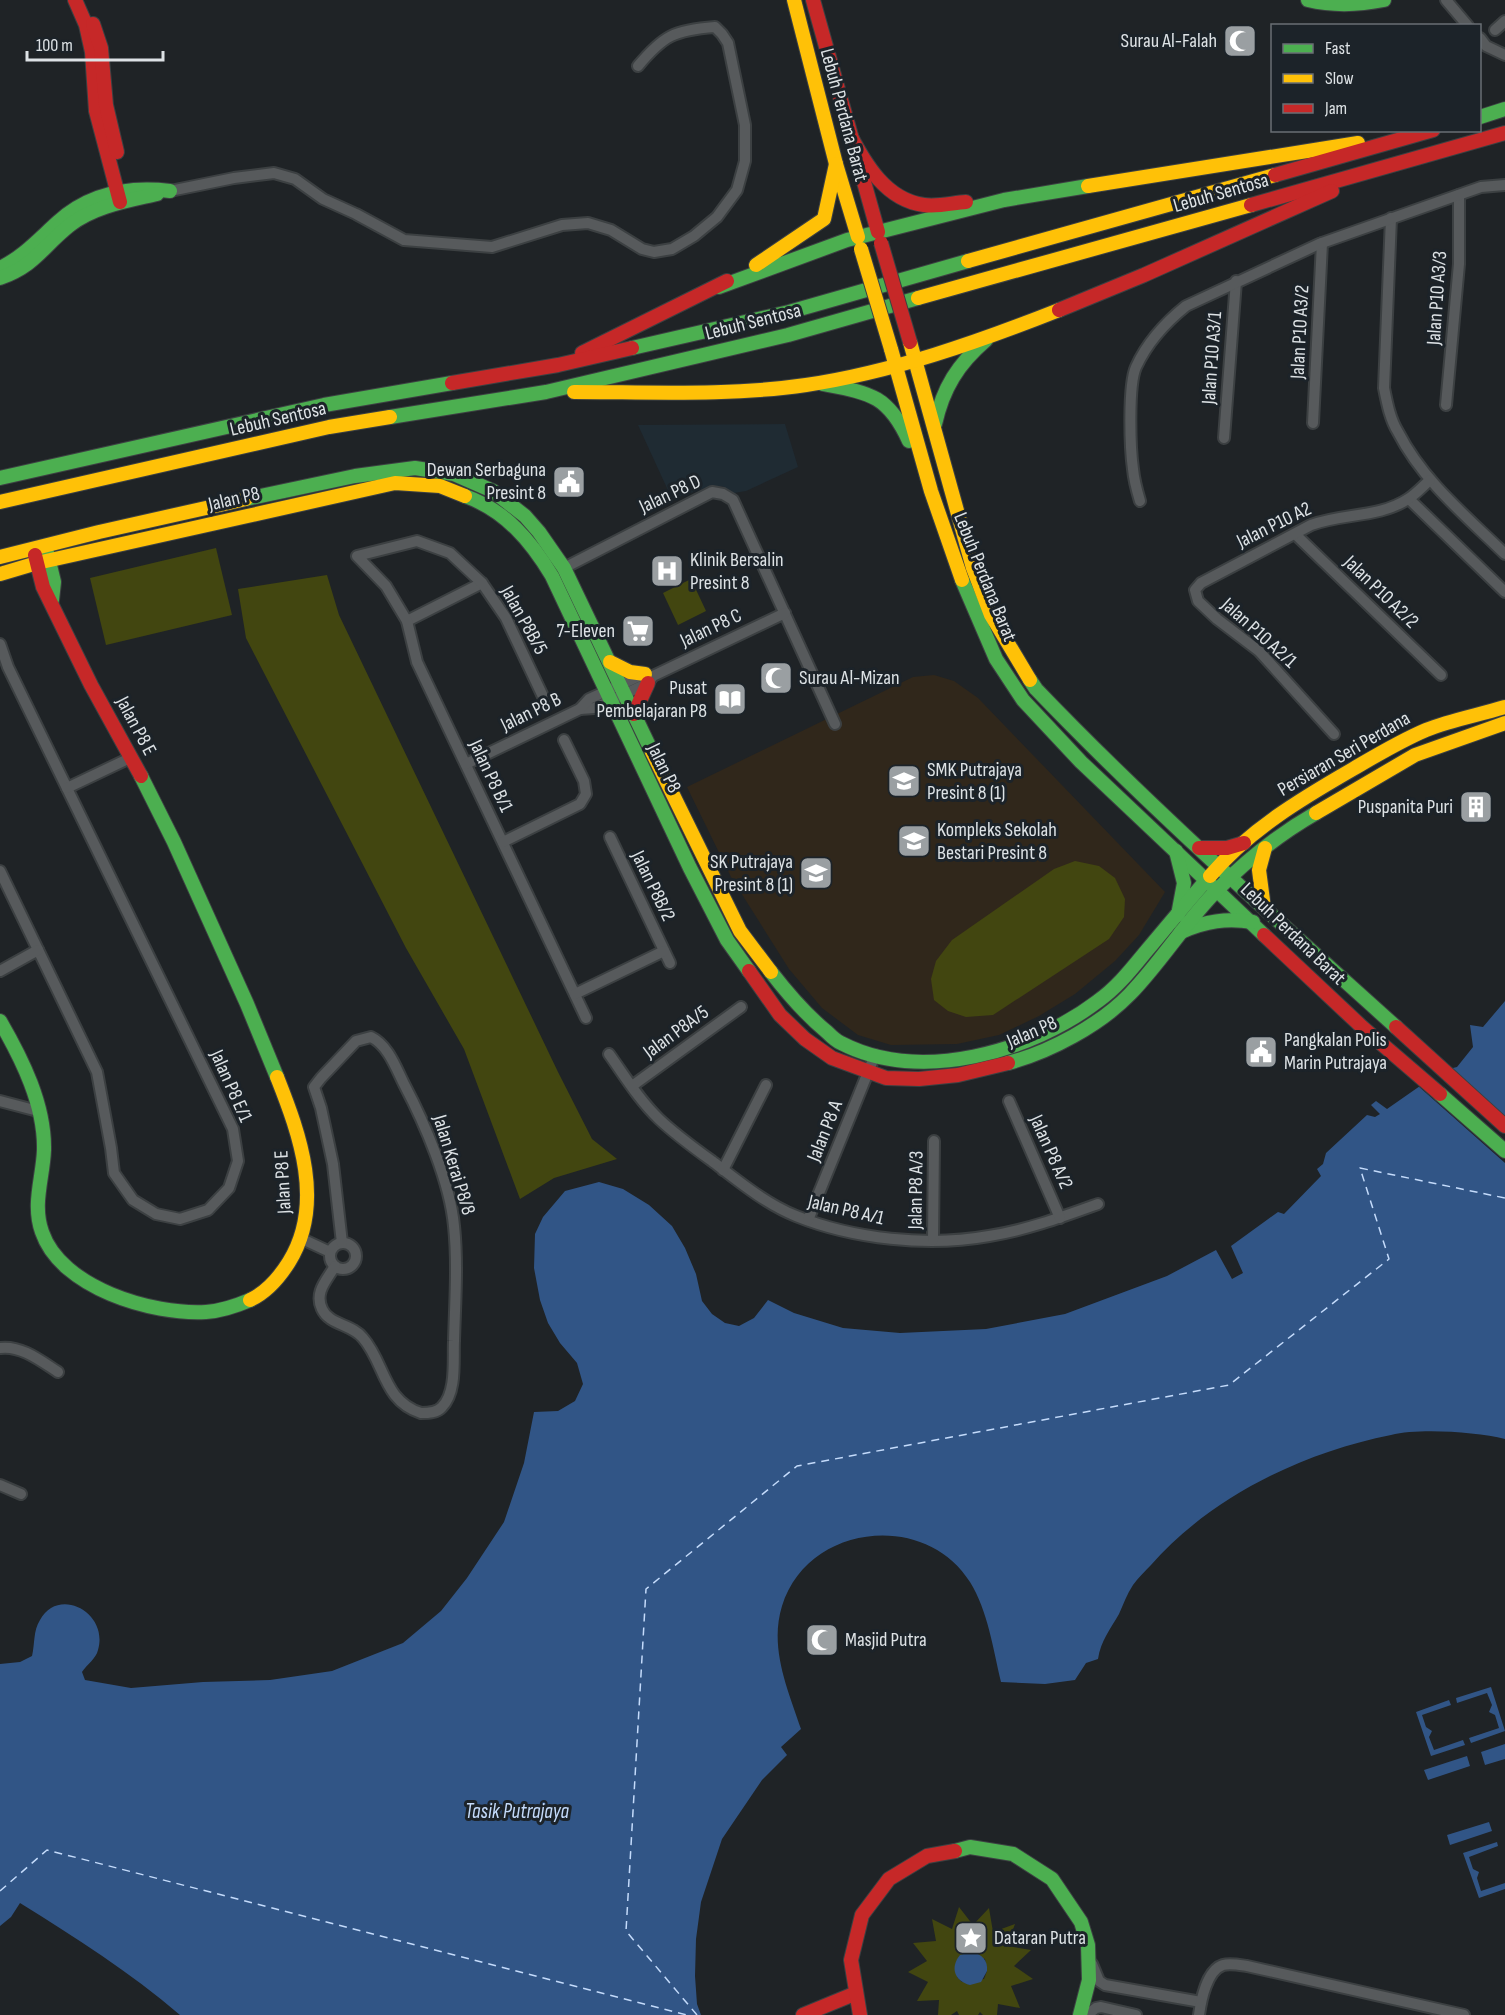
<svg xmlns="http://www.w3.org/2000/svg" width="1505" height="2015" font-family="'Sofia Sans Condensed',sans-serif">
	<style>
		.built { fill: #1f2b33 }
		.education { fill: #30271b }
		.green { fill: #424610; fill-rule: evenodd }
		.water { fill: #315586 }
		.pier { fill: #1f2326 }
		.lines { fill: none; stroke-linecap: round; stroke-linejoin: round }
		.ferry { stroke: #c4dbfb; stroke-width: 1.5; stroke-dasharray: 8 6; stroke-linecap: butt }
		.street-casing { stroke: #3c4042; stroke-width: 14 }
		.fast-casing { stroke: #3c4042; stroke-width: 16 }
		.slow-casing { stroke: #3c4042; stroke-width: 16 }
		.jam-casing { stroke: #3c4042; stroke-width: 16 }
		.street { stroke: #575a5c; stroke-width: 10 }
		.fast { stroke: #4caf50; stroke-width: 14 }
		.slow { stroke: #ffc107; stroke-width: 14 }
		.jam { stroke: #c62828; stroke-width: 14 }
		.slow-bridge-casing { stroke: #3c4042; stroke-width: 16; stroke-linecap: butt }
		.jam-bridge-casing { stroke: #3c4042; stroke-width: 16; stroke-linecap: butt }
		.slow-bridge { stroke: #ffc107; stroke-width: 14 }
		.jam-bridge { stroke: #c62828; stroke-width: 14 }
		.labels { text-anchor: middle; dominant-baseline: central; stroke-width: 6; stroke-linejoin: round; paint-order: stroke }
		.poi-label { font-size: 20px; fill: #dde2e5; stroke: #1c2329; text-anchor: start }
		.street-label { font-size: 20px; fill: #dde2e5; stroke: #1c2329 }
		.water-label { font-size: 21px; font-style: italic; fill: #c4dbfb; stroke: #1c2329 }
	</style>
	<rect width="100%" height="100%" fill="#1f2326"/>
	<path class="built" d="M785,424L798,467L746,491L734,493L722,486H712L672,499L638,425Z"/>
	<path class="education" d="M934,675L954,681L978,698L1165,892L1139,935L1115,961L1075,994L1039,1016L999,1035L957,1044L891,1045L858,1035L822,1008L789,969L731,877L687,787L913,677Z"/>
	<g class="green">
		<path d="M216,548L232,615L106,645L90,578Z"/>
		<path d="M327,575L339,615L558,1072L592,1139L617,1159L554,1178L520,1199L464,1049L406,948L246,638L238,589Z"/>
		<path d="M691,579L706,611L678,625L663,593Z"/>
		<path d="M1075,861L1099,866L1115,878L1125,899L1124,917L1109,939L993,1015L966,1017L948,1011L934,1000L931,979L936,961L952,940L1054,869Z"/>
		<path d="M959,1907L973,1925L989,1908L993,1932L1015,1924L1007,1946L1031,1950L1014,1966L1033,1979L1011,1986L1020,2008L998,2004L997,2015H983L980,2012L978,2015H959L957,2011L951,2015H938L939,2000L917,2001L928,1982L908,1972L927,1961L913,1943L936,1941L932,1919L952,1929ZM968,1952L985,1959L987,1971L984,1979L962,1982L957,1977Z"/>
	</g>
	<g class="water">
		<path d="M1505,1001V1439C1476,1432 1420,1428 1391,1435C1302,1453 1212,1496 1151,1565C1145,1571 1138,1578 1133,1585C1127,1594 1123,1605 1119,1614C1110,1630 1101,1640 1098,1659L1086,1663L1075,1680L1045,1684L1001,1682C993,1649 988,1611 970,1582C925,1510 807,1524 782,1606C769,1648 788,1690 801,1729L781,1747L787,1755L762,1780L722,1839L701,1902L696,1939L695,1976L697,2004L701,2015H180C130,1972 76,1938 20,1903L11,1917L0,1926V1664L20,1662L32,1656C35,1644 33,1631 40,1620C58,1586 109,1612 98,1650C96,1659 87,1664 82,1672L85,1680L131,1688L203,1682L270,1680L332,1671L403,1643L441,1611L467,1578L504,1522L524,1463L534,1412L558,1411L575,1401L583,1384L577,1363L560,1343L548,1323L540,1300L534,1268L535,1234L543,1217L565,1191L599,1182L623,1189L649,1205L672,1226L685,1248L696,1274L702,1301L712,1314L725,1323L739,1326L754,1318L768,1300L794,1313L843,1328L900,1333L986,1329L1065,1314L1167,1276L1216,1250L1232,1279L1243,1273L1231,1246L1278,1212L1284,1214L1321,1176L1317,1169L1323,1164L1326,1153L1367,1115L1375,1117L1380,1114L1371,1105L1376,1101L1387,1109L1420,1086L1432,1073L1457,1067L1473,1047L1470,1025L1483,1027Z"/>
		<path d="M1491,1687L1505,1731L1471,1743L1469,1738L1499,1728L1495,1715L1489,1712L1492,1705L1487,1693L1457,1703L1456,1698Z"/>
		<path d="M1449,1700L1451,1705L1422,1715L1426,1727L1432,1731L1429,1737L1434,1750L1463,1740L1465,1745L1431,1756L1416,1712Z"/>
		<path d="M1505,1744V1759L1485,1765L1481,1752Z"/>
		<path d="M1467,1756L1470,1766L1428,1780L1424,1770Z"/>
		<path d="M1489,1822L1492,1831L1450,1845L1447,1835Z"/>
		<path d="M1497,1842L1498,1846L1469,1857L1473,1869L1479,1872L1477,1878L1481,1891L1505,1883V1889L1479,1898L1463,1853Z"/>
		<path d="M971,1952C982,1954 988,1960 987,1971L981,1982L970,1985C954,1981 950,1967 960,1955Z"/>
	</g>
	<path class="pier" d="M1447,1067L1505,1119V1163L1417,1085L1430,1071Z"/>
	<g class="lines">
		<g class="ferry">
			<path d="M0,1891L47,1850L687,2015"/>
			<path d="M697,2015L626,1931L646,1589L797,1466L1229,1385L1389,1259L1360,1168L1505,1198"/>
		</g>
		<defs>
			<g id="street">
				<path d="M1446,0L1468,26"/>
				<path d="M1495,30L1505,21"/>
				<path d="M1480,38L1486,46L1505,55"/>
				<path d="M170,191L234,178L274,173L295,179L323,199L356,214L404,240L492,247L562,225L588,223L611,230L642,249L654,252L672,249L694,236L717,217L737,190L745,161V125L728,43L722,34L715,27C674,30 663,36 638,66"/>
				<path d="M1391,218L1384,388C1387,403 1390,419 1398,432C1423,481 1466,516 1505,554"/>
				<path d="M1446,405L1459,264V195"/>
				<path d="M1313,423L1322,243"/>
				<path d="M1224,438L1236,281"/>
				<path d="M1409,499L1505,592"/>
				<path d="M1140,501C1137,491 1134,480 1133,469C1130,448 1128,385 1136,367C1147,343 1166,322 1186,306L1319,244L1481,187L1505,185"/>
				<path d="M1296,535L1441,675"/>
				<path d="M564,568L712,492L723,494L733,500L835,724"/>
				<path d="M407,621L482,583"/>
				<path d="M0,644L8,667L233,1129L238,1161L229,1188L208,1210L180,1219L156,1214L133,1200L114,1173L111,1148L97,1072L0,871"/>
				<path d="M547,705L506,618L482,583L450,553L417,541L357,556L386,586L407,621L417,662L586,1018"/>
				<path d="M580,709L594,708L610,701L648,683L653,676L785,613"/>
				<path d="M1334,734L1259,651L1217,619L1198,601L1195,590L1201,583L1311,525C1343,513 1379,518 1408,499C1416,494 1423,486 1430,480"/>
				<path d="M466,764L580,709L589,699L644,674"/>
				<path d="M67,788L130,758"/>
				<path d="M610,837L670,963"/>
				<path d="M503,842L580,804L586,794L584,781L564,740"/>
				<path d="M0,971L38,950"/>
				<path d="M575,994L664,951"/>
				<path d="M609,1054C624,1075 639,1100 659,1119C675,1134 694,1148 712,1161C738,1181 766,1204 796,1216C853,1239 928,1247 989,1236C1027,1230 1062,1217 1098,1204"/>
				<path d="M632,1086L741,1007"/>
				<path d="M0,1101L38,1111"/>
				<path d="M1009,1101L1060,1218"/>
				<path d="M723,1170L766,1085"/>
				<path d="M808,1220L875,1055"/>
				<path d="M300,1238L330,1252"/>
				<path d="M933,1240L934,1141"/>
				<circle cx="343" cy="1256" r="13"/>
				<path d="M335,1266C327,1280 314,1292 322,1309C329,1325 352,1324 363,1338C385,1363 383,1401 421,1413C428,1413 437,1413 442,1407C457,1392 453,1360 454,1341C455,1303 458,1264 454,1226C450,1182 425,1124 404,1084C396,1068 388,1045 371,1037L356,1041L321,1078L314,1087L321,1108L333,1164L342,1243"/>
				<path d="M0,1348C21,1345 41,1361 58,1372"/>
				<path d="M0,1485L21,1494"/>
				<path d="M1092,1964L1099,1981L1105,1985L1201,2002"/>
				<path d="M1087,2015L1096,2008L1101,2007L1136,2015"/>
				<path d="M1199,2015C1201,2000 1207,1970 1223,1965C1230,1963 1240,1965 1247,1966L1464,2015"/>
			</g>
			<g id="fast">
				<path d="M1308,0C1333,6 1359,5 1384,0"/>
				<path d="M1480,117L1505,109"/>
				<path d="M0,268C23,257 39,239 58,222C90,193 128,186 170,191"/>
				<path d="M0,278C36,265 42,247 70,225C95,206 127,201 157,194"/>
				<path d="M719,287L847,240L1004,200L1088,186"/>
				<path d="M632,348L789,312L968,261"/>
				<path d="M823,384C870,393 888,395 909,441"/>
				<path d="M390,417L546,392L788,335L918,298"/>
				<path d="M935,424C943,388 958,364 986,340"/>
				<path d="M0,478L324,405L452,383"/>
				<path d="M465,496C505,510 531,541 552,576L690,868L727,940L749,971"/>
				<path d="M246,499L355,476L415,468L454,474L493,491L525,516L539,532L564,568L652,752"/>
				<path d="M47,553L54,582L52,600"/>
				<path d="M962,580L996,659L1023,700L1081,762L1264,935"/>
				<path d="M1030,680L1036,689C1150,808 1274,917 1396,1027"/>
				<path d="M141,776L174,842L247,1004L277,1077"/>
				<path d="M1176,851L1184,883L1178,915"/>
				<path d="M1181,932C1206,921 1226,918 1253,922"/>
				<path d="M771,972C788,994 805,1014 827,1032C831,1036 836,1041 841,1043C920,1084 1031,1052 1098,1001C1118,987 1133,967 1148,949C1169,924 1189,900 1210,876"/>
				<path d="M0,1021C22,1059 45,1105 44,1150C43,1178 32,1204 42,1232C61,1288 152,1315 206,1312C221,1311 236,1306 250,1300"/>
				<path d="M1008,1063C1050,1052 1100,1025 1130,994C1162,961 1186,921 1218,889C1247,860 1281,833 1316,813"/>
				<path d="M1440,1094L1505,1151"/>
				<path d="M955,1851L970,1847L1013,1854L1052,1879L1081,1922L1088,1945L1089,1980L1080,2015"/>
			</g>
			<g id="slow">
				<path d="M794,0L836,164L858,237"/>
				<path d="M1088,186L1358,143"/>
				<path d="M968,261L1275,175"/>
				<path d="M756,265L824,219L836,164"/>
				<path d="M918,298L1251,205"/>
				<path d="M910,342L973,568L991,615L1030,680"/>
				<path d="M891,349L931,491L962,580"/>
				<path d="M574,392C650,392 731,396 806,385C893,372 978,342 1059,310"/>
				<path d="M0,502L329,427L390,417"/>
				<path d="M0,557L99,532L246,499"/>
				<path d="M0,574L37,563L395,483L440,486L465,496"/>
				<path d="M610,662L630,672L645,674"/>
				<path d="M652,752L740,931L771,972"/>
				<path d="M1316,813L1415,755L1505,723"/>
				<path d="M1210,876C1249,830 1301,799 1353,769C1377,755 1400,741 1426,730C1451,720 1479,715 1505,707"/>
				<path d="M1264,908L1259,870L1265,848"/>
				<path d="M250,1300C267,1292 279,1278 289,1262C325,1204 300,1135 277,1077"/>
			</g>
			<g id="jam">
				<path d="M75,0L86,25L92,52L96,111L120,202"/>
				<path d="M813,0L878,232"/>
				<path d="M93,24L101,48L106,105L117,152"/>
				<path d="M849,133C865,164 886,200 924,205C938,207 952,203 966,202"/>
				<path d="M1275,175L1433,130"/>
				<path d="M1251,205L1505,133"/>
				<path d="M1059,310L1144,275L1332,191"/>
				<path d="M582,353L727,281"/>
				<path d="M452,383L558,365L632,348"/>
				<path d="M35,555L43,587L91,685L141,776"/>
				<path d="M634,714L648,683"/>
				<path d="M1199,848H1227L1244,843"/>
				<path d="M1264,935L1362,1027L1440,1094"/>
				<path d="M749,971L780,1015L805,1039L832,1058L886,1078L919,1079L958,1075L1008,1063"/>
				<path d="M1396,1027L1505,1126"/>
				<path d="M803,2015L854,1994"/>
				<path d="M860,2015L851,1960L862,1915L889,1879L927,1856L955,1851"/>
			</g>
		</defs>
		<use href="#street" class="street-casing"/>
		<use href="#fast" class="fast-casing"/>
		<use href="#slow" class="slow-casing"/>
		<use href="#jam" class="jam-casing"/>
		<use href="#street" class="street"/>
		<use href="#fast" class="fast"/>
		<use href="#slow" class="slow"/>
		<use href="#jam" class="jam"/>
		<defs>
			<path id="slow-bridge" d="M861,249L891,349"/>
			<path id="jam-bridge" d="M881,243L910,342"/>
		</defs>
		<use href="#slow-bridge" class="slow-bridge-casing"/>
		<use href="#jam-bridge" class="jam-bridge-casing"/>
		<use href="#slow-bridge" class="slow-bridge"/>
		<use href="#jam-bridge" class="jam-bridge"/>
	</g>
	<defs>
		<symbol id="mosque-square" viewBox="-11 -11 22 22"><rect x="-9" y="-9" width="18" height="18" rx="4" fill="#9a9fa2" stroke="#1c2329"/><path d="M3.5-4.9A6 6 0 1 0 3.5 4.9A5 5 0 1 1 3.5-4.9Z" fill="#fff"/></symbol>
		<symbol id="civic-square" viewBox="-11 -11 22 22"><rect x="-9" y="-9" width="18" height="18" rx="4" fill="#9a9fa2" stroke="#1c2329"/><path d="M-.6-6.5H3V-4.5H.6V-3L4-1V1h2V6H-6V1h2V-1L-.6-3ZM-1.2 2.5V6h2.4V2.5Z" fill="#fff"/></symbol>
		<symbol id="hospital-square" viewBox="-11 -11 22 22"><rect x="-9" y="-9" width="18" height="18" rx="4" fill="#9a9fa2" stroke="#1c2329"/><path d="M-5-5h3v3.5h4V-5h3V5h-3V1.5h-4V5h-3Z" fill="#fff"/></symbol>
		<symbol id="supermarket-square" viewBox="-11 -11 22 22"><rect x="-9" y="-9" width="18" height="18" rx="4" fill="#9a9fa2" stroke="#1c2329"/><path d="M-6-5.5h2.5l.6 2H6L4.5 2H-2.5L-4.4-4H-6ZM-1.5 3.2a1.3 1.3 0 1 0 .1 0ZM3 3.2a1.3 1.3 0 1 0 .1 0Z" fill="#fff"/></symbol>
		<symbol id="library-square" viewBox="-11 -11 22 22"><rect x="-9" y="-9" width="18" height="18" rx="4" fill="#9a9fa2" stroke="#1c2329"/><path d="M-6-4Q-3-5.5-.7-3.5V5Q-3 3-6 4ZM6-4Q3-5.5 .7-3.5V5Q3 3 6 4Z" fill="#fff"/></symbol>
		<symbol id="school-square" viewBox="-11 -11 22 22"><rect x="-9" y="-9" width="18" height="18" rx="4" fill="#9a9fa2" stroke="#1c2329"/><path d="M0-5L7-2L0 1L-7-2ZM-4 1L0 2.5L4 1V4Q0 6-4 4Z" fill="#fff"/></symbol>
		<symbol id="building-square" viewBox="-11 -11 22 22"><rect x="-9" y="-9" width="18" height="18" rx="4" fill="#9a9fa2" stroke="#1c2329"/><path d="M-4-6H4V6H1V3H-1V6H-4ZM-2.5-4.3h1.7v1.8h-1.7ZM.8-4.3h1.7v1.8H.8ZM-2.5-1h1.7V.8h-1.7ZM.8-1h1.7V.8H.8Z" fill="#fff"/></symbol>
		<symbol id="sight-square" viewBox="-11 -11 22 22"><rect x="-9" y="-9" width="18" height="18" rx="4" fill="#9a9fa2" stroke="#1c2329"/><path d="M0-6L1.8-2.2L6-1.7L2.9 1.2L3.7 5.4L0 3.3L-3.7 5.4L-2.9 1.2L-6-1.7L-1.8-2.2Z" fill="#fff"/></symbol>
	</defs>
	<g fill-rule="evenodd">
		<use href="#mosque-square" x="1221" y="22" width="38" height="38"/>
		<use href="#civic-square" x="550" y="463" width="38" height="38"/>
		<use href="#hospital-square" x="648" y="552" width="38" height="38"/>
		<use href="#supermarket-square" x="619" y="612" width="38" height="38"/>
		<use href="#mosque-square" x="757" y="659" width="38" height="38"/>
		<use href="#library-square" x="711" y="680" width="38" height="38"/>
		<use href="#school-square" x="885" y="762" width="38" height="38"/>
		<use href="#building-square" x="1457" y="788" width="38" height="38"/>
		<use href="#school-square" x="895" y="822" width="38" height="38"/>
		<use href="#school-square" x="797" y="854" width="38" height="38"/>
		<use href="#civic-square" x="1242" y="1033" width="38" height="38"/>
		<use href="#mosque-square" x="803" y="1621" width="38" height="38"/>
		<use href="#sight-square" x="952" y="1919" width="38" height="38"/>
	</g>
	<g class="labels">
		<g class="poi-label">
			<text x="1217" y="41" text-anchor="end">Surau Al-Falah</text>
			<text x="546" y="470" text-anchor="end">Dewan Serbaguna<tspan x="546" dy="23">Presint 8</tspan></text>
			<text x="690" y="560">Klinik Bersalin<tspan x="690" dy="23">Presint 8</tspan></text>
			<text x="615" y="631" text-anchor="end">7-Eleven</text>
			<text x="799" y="678">Surau Al-Mizan</text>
			<text x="707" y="688" text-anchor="end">Pusat<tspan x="707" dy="23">Pembelajaran P8</tspan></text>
			<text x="927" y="770">SMK Putrajaya<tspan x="927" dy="23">Presint 8 (1)</tspan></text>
			<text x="1453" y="807" text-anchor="end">Puspanita Puri</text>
			<text x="937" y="830">Kompleks Sekolah<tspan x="937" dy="23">Bestari Presint 8</tspan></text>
			<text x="793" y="862" text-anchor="end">SK Putrajaya<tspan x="793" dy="23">Presint 8 (1)</tspan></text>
			<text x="1284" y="1040">Pangkalan Polis<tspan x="1284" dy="23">Marin Putrajaya</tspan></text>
			<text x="845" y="1640">Masjid Putra</text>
			<text x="994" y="1938">Dataran Putra</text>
		</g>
		<g class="street-label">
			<text transform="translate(844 115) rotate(75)">Lebuh Perdana Barat</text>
			<text transform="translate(1221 193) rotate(-16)">Lebuh Sentosa</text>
			<text transform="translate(1437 298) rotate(-86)">Jalan P10 A3/3</text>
			<text transform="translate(753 322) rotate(-14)">Lebuh Sentosa</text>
			<text transform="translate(1300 332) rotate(-87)">Jalan P10 A3/2</text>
			<text transform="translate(1212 358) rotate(-86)">Jalan P10 A3/1</text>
			<text transform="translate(278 419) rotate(-13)">Lebuh Sentosa</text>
			<text transform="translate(670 494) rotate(-25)">Jalan P8 D</text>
			<text transform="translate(234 499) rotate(-13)">Jalan P8</text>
			<text transform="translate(1274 525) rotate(-26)">Jalan P10 A2</text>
			<text transform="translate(985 577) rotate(68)">Lebuh Perdana Barat</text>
			<text transform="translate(1381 592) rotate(44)">Jalan P10 A2/2</text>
			<text transform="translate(524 620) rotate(61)">Jalan P8B/5</text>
			<text transform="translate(711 628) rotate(-25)">Jalan P8 C</text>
			<text transform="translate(1259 633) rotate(42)">Jalan P10 A2/1</text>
			<text transform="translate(531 712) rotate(-26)">Jalan P8 B</text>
			<text transform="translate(136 726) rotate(62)">Jalan P8 E</text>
			<text transform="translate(1344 754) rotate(-30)">Persiaran Seri Perdana</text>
			<text transform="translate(664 768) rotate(64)">Jalan P8</text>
			<text transform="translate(491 776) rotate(65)">Jalan P8 B/1</text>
			<text transform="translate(653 886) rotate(64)">Jalan P8B/2</text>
			<text transform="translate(1293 934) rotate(44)">Lebuh Perdana Barat</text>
			<text transform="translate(676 1032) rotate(-36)">Jalan P8A/5</text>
			<text transform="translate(1032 1032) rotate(-23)">Jalan P8</text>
			<text transform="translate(231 1086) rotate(66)">Jalan P8 E/1</text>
			<text transform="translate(825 1131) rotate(-68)">Jalan P8 A</text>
			<text transform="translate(1051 1152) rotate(66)">Jalan P8 A/2</text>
			<text transform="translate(454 1165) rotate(73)">Jalan Kerai P8/8</text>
			<text transform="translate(283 1182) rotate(-93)">Jalan P8 E</text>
			<text transform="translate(916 1190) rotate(-89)">Jalan P8 A/3</text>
			<text transform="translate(846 1210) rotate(13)">Jalan P8 A/1</text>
		</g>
		<g class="water-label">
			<text x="517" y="1811">Tasik Putrajaya</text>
		</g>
	</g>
	<rect x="1271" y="24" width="210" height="108" fill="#1c2329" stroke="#696f74" stroke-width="1.5"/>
	<rect x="1283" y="44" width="30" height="9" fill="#4caf50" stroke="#696f74" stroke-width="1.5"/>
	<text x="1325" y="54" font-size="18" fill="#dde2e5">Fast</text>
	<rect x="1283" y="74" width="30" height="9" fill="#ffc107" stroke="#696f74" stroke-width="1.5"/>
	<text x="1325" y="84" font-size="18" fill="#dde2e5">Slow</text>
	<rect x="1283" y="104" width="30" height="9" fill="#c62828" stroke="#696f74" stroke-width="1.5"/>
	<text x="1325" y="114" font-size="18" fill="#dde2e5">Jam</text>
	<path d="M27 51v9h136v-9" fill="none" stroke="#dde2e5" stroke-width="3"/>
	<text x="36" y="51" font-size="18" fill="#dde2e5" stroke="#1c2329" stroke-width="4.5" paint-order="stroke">100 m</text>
</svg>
